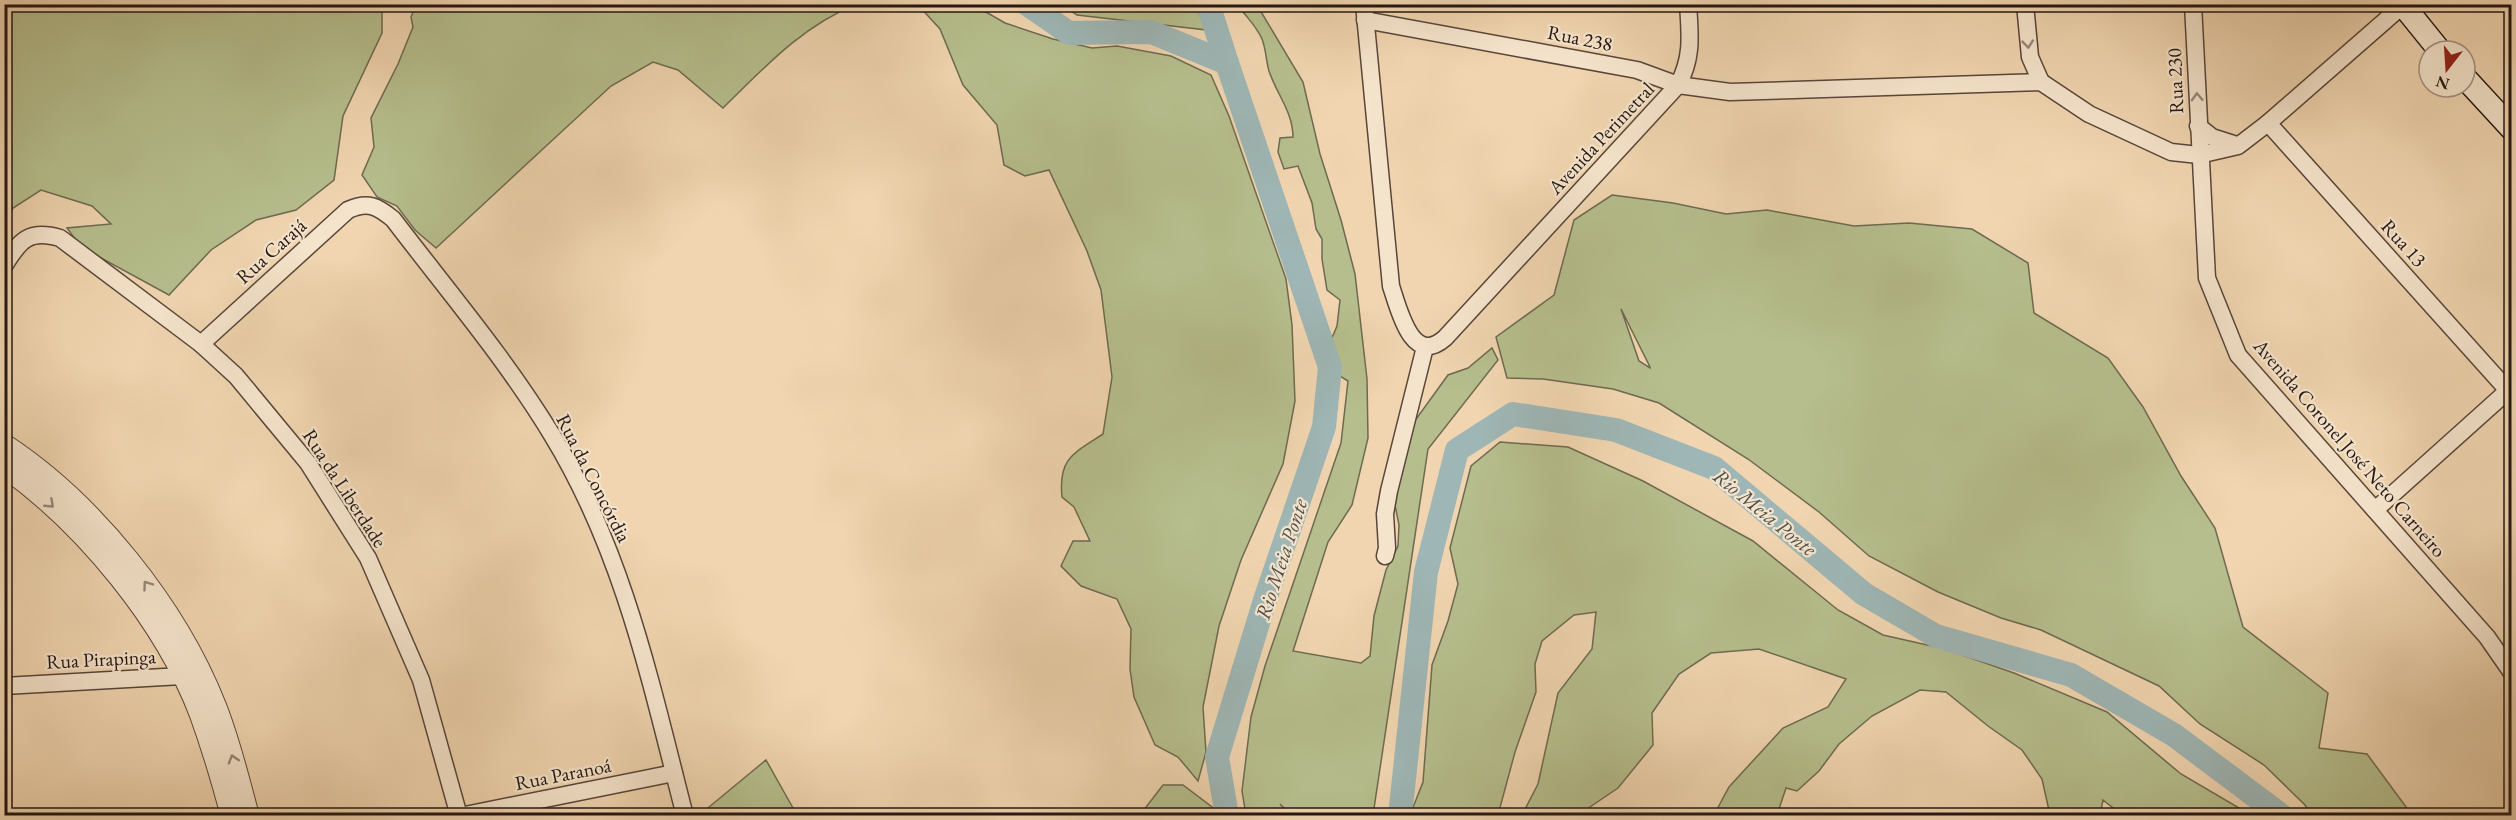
<svg xmlns="http://www.w3.org/2000/svg" width="2516" height="820" font-family="'EB Garamond',serif">
	<style>
		.green { fill: #b6be8d; stroke: #6e6a50; stroke-width: 1.5; fill-rule: evenodd }
		.lines { fill: none; stroke-linecap: round; stroke-linejoin: round }
		.river { stroke: #9eb6b5; stroke-width: 24 }
		.minor-casing { stroke: #58463a; stroke-width: 19 }
		.tertiary-casing { stroke: #58463a; stroke-width: 22 }
		.secondary-casing { stroke: #251712; stroke-width: 25 }
		.minor { stroke: #f5e4cc; stroke-width: 16 }
		.tertiary { stroke: #f5e4cc; stroke-width: 20 }
		.secondary { stroke: #f5e4cc; stroke-width: 22 }
		.oneway { stroke: #978878 }
		.labels { text-anchor: middle; dominant-baseline: central; stroke-width: 4.5; stroke-linejoin: round; paint-order: stroke }
		.street-label { font-size: 20px; fill: #251712; stroke: #f5e4cc }
		.water-label { font-size: 21px; font-style: italic; fill: #4f4f4b; stroke: #f5e4cc }
	</style>
	<rect width="100%" height="100%" fill="#f0d5b0"/>
	<filter id="stains"><feTurbulence type="fractalNoise" baseFrequency=".00333" numOctaves="4"/><feColorMatrix values="0 0 0 0 .2 0 0 0 0 .09 0 0 0 0 .02 0 0 0 .5 -.17"/></filter>
	<radialGradient id="worn" r=".72"><stop offset=".6" stop-color="#630" stop-opacity="0"/><stop offset="1" stop-color="#630" stop-opacity=".3"/></radialGradient>
	<g class="green">
		<path d="M4,5H382V33L343,116L334,180L296,210L256,220L211,250L169,295L81,247L67,228L111,224L92,206L41,190L13,208L5,225Z"/>
		<path d="M416,5V4L855,5C802,26 763,69 723,108L678,70L653,62L611,86L436,248L415,230L397,206L377,197L362,175L374,147L371,118L398,64L413,27L411,17Z"/>
		<path d="M918,5H974L1005,23L1053,39L1092,48L1117,46L1171,56L1211,75L1229,116L1286,279L1292,325L1295,401L1283,464L1241,560L1219,626L1203,707L1206,752L1198,781L1178,757L1155,745L1134,697L1130,669L1131,629L1117,599L1081,586L1061,566L1073,541H1090L1074,507L1062,497C1058,458 1074,453 1103,434L1112,377L1101,290L1087,251L1049,170L1025,176L1004,165L997,125L963,85L940,29Z"/>
		<path d="M1062,5H1195L1207,30L1077,15Z"/>
		<path d="M1238,5H1257L1303,82L1320,154L1341,220L1355,274L1367,379L1368,438L1352,505L1328,542L1293,651L1361,663L1370,656L1374,616L1386,570L1398,546L1399,525L1394,500L1406,433L1448,375L1468,368L1492,348L1498,360L1428,449L1373,815H1353V811L1351,815H1291L1280,804L1290,815H1246L1242,791L1251,717L1265,666L1341,443L1348,381L1338,375L1326,352L1337,326L1340,300L1327,290L1322,259V239L1316,229L1312,203L1298,166L1284,169L1278,152L1280,138L1293,137C1293,112 1277,95 1269,71C1266,61 1266,49 1262,39C1256,25 1245,16 1238,5Z"/>
		<path d="M1612,195L1673,203L1726,214L1767,210L1854,226L1909,223L1972,229L2028,263L2034,313L2108,358L2143,407L2181,476L2215,528L2243,627L2328,693L2319,748L2367,754L2412,815H2311L2305,805L2264,765L2200,724L2159,686L2041,630L2001,618L1938,592L1869,556L1819,512L1748,459L1659,403L1613,389L1543,379L1507,378L1496,337L1554,295L1574,220ZM1621,309L1650,367V368L1639,361Z"/>
		<path d="M1500,442L1568,447L1643,481L1753,541L1838,610L1883,635L1945,649L2014,673L2107,712L2181,774L2251,815H2122L2103,800L2100,815H2050L2042,779L2022,750L1988,726L1946,692L1920,690L1872,716L1839,744L1819,771L1797,791L1786,788L1777,815H1717L1715,813L1729,787L1783,728L1828,707L1846,679L1759,649L1711,653L1679,674L1652,713L1653,745L1618,788L1578,815H1522L1538,784L1558,693L1592,649L1596,612L1574,615L1542,641L1535,664L1536,692L1515,752L1498,815H1410L1423,782L1432,665L1448,621L1458,584L1450,548L1471,466Z"/>
		<path d="M766,760L793,808L813,815H703V812Z"/>
		<path d="M1163,785H1183L1212,807L1213,815H1140Z"/>
	</g>
	<g class="lines">
		<g class="river">
			<path d="M1027,4L1069,33L1151,32L1227,63L1330,367L1324,427L1265,600L1217,757L1227,816"/>
			<path d="M1208,4L1227,63"/>
			<path d="M1400,816L1426,572L1457,450L1513,414L1616,430L1714,468L1864,594L1936,636L2071,675L2174,735L2282,816"/>
		</g>
		<defs>
			<g id="minor">
				<path d="M1364,4L1391,286C1399,310 1412,367 1445,338L1678,85L1730,92L2041,82L2089,114L2171,152L2199,155L2238,146L2268,123L2402,6"/>
				<path d="M2025,4L2030,57L2041,82"/>
				<path d="M2193,4L2207,278L2238,355L2487,637L2512,673"/>
				<path d="M1365,20L1637,70L1678,85C1693,57 1690,35 1688,4"/>
				<path d="M2268,123L2512,395"/>
				<path d="M2198,126L2212,137L2237,145"/>
				<path d="M4,266C20,240 29,229 60,238L201,344L236,376L308,463L368,558L421,680L459,816"/>
				<path d="M201,344L348,210C368,201 377,206 393,219C447,290 506,359 552,435C624,553 651,684 685,816"/>
				<path d="M2375,510L2512,387"/>
				<path d="M1385,556L1387,548L1385,514L1389,491L1425,347"/>
				<path d="M4,686L182,676L193,672"/>
				<path d="M460,816L674,773"/>
			</g>
			<g id="tertiary">
				<path d="M4,444C93,502 177,607 216,706C230,741 239,779 249,816"/>
				<path d="M4,467C85,525 165,622 200,715C212,748 222,782 231,816"/>
			</g>
			<g id="secondary">
				<path d="M2402,4L2440,51"/>
				<path d="M2465,78L2512,129"/>
			</g>
		</defs>
		<use href="#minor" class="minor-casing"/>
		<use href="#tertiary" class="tertiary-casing"/>
		<use href="#secondary" class="secondary-casing"/>
		<use href="#minor" class="minor"/>
		<use href="#tertiary" class="tertiary"/>
		<use href="#secondary" class="secondary"/>
	</g>
	<defs><path id="oneway-chevron" d="M-2-3.5L2.5 0L-2 3.5" fill="none" stroke-width="1.6" stroke-linecap="round" stroke-linejoin="round" transform="scale(1.5)"/></defs>
	<g class="oneway">
		<use href="#oneway-chevron" transform="translate(2028 44) rotate(84)"/>
		<use href="#oneway-chevron" transform="translate(2197 97) rotate(-92)"/>
		<use href="#oneway-chevron" transform="translate(50 504) rotate(43)"/>
		<use href="#oneway-chevron" transform="translate(147 585) rotate(-125)"/>
		<use href="#oneway-chevron" transform="translate(233 759) rotate(-107)"/>
	</g>
	<g class="labels">
		<g class="street-label">
			<text transform="translate(1580 38) rotate(11)">Rua 238</text>
			<text transform="translate(2175 81) rotate(-92)">Rua 230</text>
			<text transform="translate(1601 138) rotate(-47)">Avenida Perimetral</text>
			<text transform="translate(2404 243) rotate(48)">Rua 13</text>
			<text transform="translate(271 251) rotate(-42)">Rua Carajá</text>
			<text transform="translate(2350 448) rotate(49)">Avenida Coronel José Neto Carneiro</text>
			<text transform="translate(594 478) rotate(63)">Rua da Concórdia</text>
			<text transform="translate(345 488) rotate(57)">Rua da Liberdade</text>
			<text transform="translate(101 659) rotate(-3)">Rua Pirapinga</text>
			<text transform="translate(563 774) rotate(-11)">Rua Paranoá</text>
		</g>
		<g class="water-label">
			<text transform="translate(1765 512) rotate(39)">Rio Meia Ponte</text>
			<text transform="translate(1281 559) rotate(-72)">Rio Meia Ponte</text>
		</g>
	</g>
	<rect width="2516" height="820" fill="none" stroke="#f0d5b0" stroke-width="24"/>
	<rect x="6" y="6" width="2504" height="808" fill="none" stroke="#251712" stroke-width="3"/>
	<rect x="12" y="12" width="2492" height="796" fill="none" stroke="#251712" stroke-width="1.5"/>
	<g transform="translate(2447 69) rotate(197)"><circle r="28" fill="#f5e4cc" stroke="#a29282" stroke-width="1.5"/>
	<path d="M0-4.5L10 22L0 15L-10 22Z" fill="#8f2418"/>
	<text y="-9" font-size="16" font-weight="bold" text-anchor="middle" fill="#251712">N</text>
	</g>
	<rect width="100%" height="100%" filter="url(#stains)"/>
	<rect width="100%" height="100%" fill="url(#worn)"/>
</svg>
